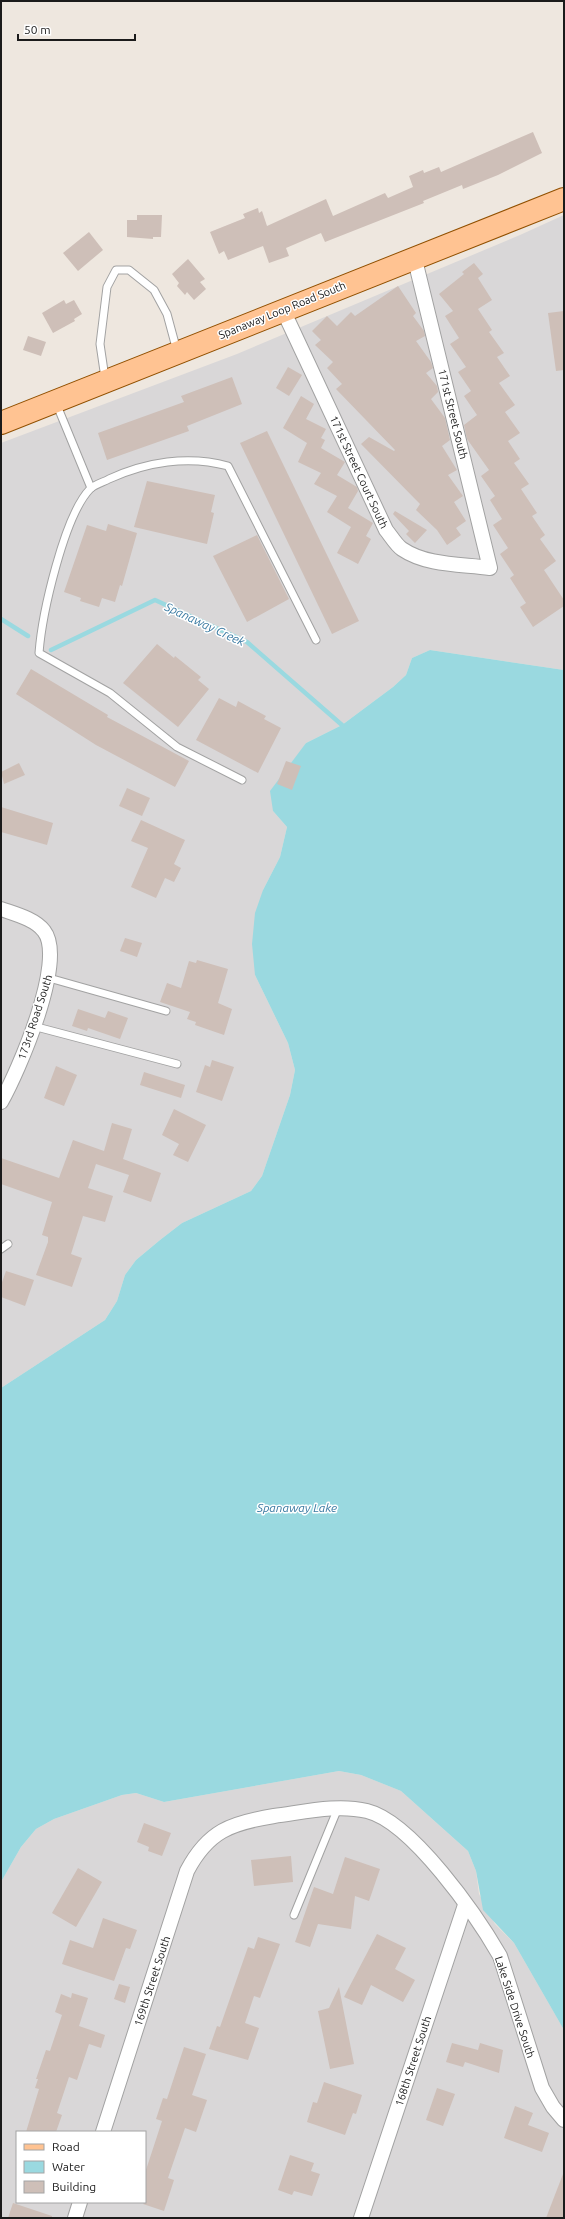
<svg xmlns="http://www.w3.org/2000/svg" width="565" height="2219" font-family="Ubuntu,sans-serif">
	<style>
		.residential { fill: #d9d7d8; fill-rule: evenodd }
		.water { fill: #9ad9e0 }
		.lines { fill: none; stroke-linecap: round; stroke-linejoin: round }
		.stream { stroke: #9ad9e0; stroke-width: 4.5 }
		.building { fill: #cebfb8 }
		.service-casing { stroke: #a2a2a2; stroke-width: 9 }
		.minor-casing { stroke: #a2a2a2; stroke-width: 16 }
		.primary-casing { stroke: #915000; stroke-width: 24 }
		.service { stroke: #fff; stroke-width: 7 }
		.minor { stroke: #fff; stroke-width: 14 }
		.primary { stroke: #ffc392; stroke-width: 22 }
		.labels { text-anchor: middle; dominant-baseline: central; stroke-width: 3; stroke-linejoin: round; paint-order: stroke }
		.street-label { font-size: 11px; fill: #1b1b1b; stroke: #fff }
		.water-label { font-size: 12px; font-style: italic; fill: #3a7aa2; stroke: #fff }
	</style>
	<rect width="100%" height="100%" fill="#eee7df"/>
	<g class="residential">
		<path d="M564,215V670L430,650L412,658L406,675L393,687L342,725L306,743L273,811L287,827L280,857L263,890L255,975L288,1043L295,1070L290,1095L262,1176L251,1191L182,1223L160,1240L136,1260L125,1275L117,1301L105,1320L1,1388V443L237,354L520,235Z"/>
		<path d="M339,1771L361,1775L401,1791L468,1851L476,1871L479,1894L495,1924L514,1943L563,2028L564,2218H1V1882L21,1847L36,1829L54,1819L122,1795L136,1793L164,1802ZM17,2132H145V2202H17Z"/>
	</g>
	<path class="water" d="M430,650L564,670V2030L514,1943L483,1910L476,1871L468,1851L401,1791L361,1775L339,1771L164,1802L136,1793L122,1795L54,1819L36,1829L21,1847L1,1882V1388L105,1320L117,1301L125,1275L136,1260L160,1240L182,1223L251,1191L262,1176L290,1095L295,1070L288,1043L255,975L252,944L255,913L263,890L280,857L287,827L273,811L270,791L306,743L342,725L393,687L406,675L412,658Z"/>
	<g class="lines">
		<g class="stream">
			<path d="M1,619L28,636"/>
			<path d="M51,650L155,600L247,642L342,725"/>
		</g>
	</g>
	<g class="building">
		<path d="M533,132L542,153L498,175L463,189L462,185L423,201L424,203L325,242L321,233L286,248L289,256L269,263L263,246L228,260L224,251L219,254L210,232L245,218L243,214L258,208L259,213L262,211L267,226L326,199L333,216L385,193L388,198L413,187L409,176L423,170L424,173L439,167L441,172Z"/>
		<path d="M137,215H162L161,237H153V239L127,237V220H137Z"/>
		<path d="M89,232L103,250L78,271L63,253Z"/>
		<path d="M188,259L205,279L200,282L206,289L194,300L187,292L185,295L177,286L179,283L172,274Z"/>
		<path d="M474,263L483,274L478,278L492,300L478,309L492,330L489,332L504,353L497,357L510,376L499,383L515,405L505,412L520,433L508,441L520,459L514,463L529,484L521,489L537,513L532,516L545,535L540,539L556,561L544,570L564,600V606L533,627L520,607L526,603L510,578L514,575L500,554L508,548L493,525L502,519L490,500L495,496L481,476L489,470L467,439L464,425L477,415L464,396L471,391L458,372L466,367L450,344L459,338L445,316L453,311L439,294L464,274L462,272Z"/>
		<path d="M398,286L416,313L413,316L424,331L425,336L416,341L431,362L433,368L426,373L437,386L438,392L431,399L445,418L450,440L442,446L457,470L448,475L463,496L454,502L466,521L456,528L461,535L447,545L437,530L416,510L420,504L361,444L369,437L394,451L395,450L336,389L342,384L327,368L333,362L315,345L321,340L312,331L327,316L337,326L351,312L355,316Z"/>
		<path d="M64,300L66,304L74,300L82,314L74,319L75,321L53,333L42,313Z"/>
		<path d="M564,311V370L556,371L548,313Z"/>
		<path d="M28,336L46,342L41,356L23,350Z"/>
		<path d="M288,367L302,375L289,396L276,388Z"/>
		<path d="M232,377L242,404L187,426L189,431L107,460L98,433L184,402L181,396Z"/>
		<path d="M301,396L314,404L306,419L326,429L321,438L325,440L321,448L345,462L337,475L357,487L358,491L348,508L373,523L366,536L371,539L358,564L337,553L351,527L327,512L337,496L314,484L321,473L298,462L307,443L283,428Z"/>
		<path d="M267,431L359,621L332,634L240,443Z"/>
		<path d="M147,481L215,495L211,512L214,513L207,544L134,527Z"/>
		<path d="M395,511L427,530L415,543L406,534L409,531L393,514Z"/>
		<path d="M108,524L137,533L122,586L120,585L115,602L102,598L99,607L80,601L81,598L64,592L87,525L106,531Z"/>
		<path d="M257,535L289,599L247,622L213,556Z"/>
		<path d="M157,644L174,658L175,656L201,677L198,680L209,689L178,727L123,683Z"/>
		<path d="M31,669L108,715L107,717L189,761L175,787L96,745L16,694Z"/>
		<path d="M219,698L236,707L238,701L266,716L264,719L281,728L258,773L196,740Z"/>
		<path d="M286,761L301,766L292,790L277,784Z"/>
		<path d="M19,763L25,775L4,784L1,772Z"/>
		<path d="M127,788L150,798L142,816L119,806Z"/>
		<path d="M1,807L53,823L47,845L1,832Z"/>
		<path d="M141,820L185,840L174,864L181,868L174,882L165,878L156,898L131,887L148,848L131,841Z"/>
		<path d="M125,938L142,943L137,957L120,951Z"/>
		<path d="M197,960L228,969L218,1003L232,1009L224,1035L195,1025L196,1022L187,1019L190,1012L160,1002L167,983L181,988L189,961L196,963Z"/>
		<path d="M78,1009L105,1018L108,1011L128,1018L120,1039L88,1028L87,1031L72,1026Z"/>
		<path d="M212,1060L234,1067L222,1101L196,1092L205,1065L210,1067Z"/>
		<path d="M56,1066L77,1075L64,1106L44,1098Z"/>
		<path d="M144,1072L185,1085L181,1098L140,1085Z"/>
		<path d="M174,1109L206,1125L188,1162L173,1155L179,1144L162,1135Z"/>
		<path d="M112,1123L132,1129L123,1159L161,1173L151,1202L123,1192L129,1175L96,1164L88,1188L113,1196L105,1222L83,1216L71,1254L82,1258L72,1287L36,1275L48,1242V1237L42,1235L52,1202L1,1184V1158L59,1178L73,1140L104,1151Z"/>
		<path d="M6,1271L34,1280L25,1306L1,1297V1285Z"/>
		<path d="M144,1823L171,1833L162,1856L148,1851L149,1847L137,1842Z"/>
		<path d="M291,1856L293,1882L254,1886L251,1860Z"/>
		<path d="M345,1857L380,1869L369,1901L355,1896L351,1929L318,1924L310,1947L295,1942L314,1887L333,1894Z"/>
		<path d="M78,1868L102,1882L76,1927L52,1913Z"/>
		<path d="M103,1918L137,1930L130,1949L126,1948L114,1981L62,1964L70,1940L93,1948Z"/>
		<path d="M377,1934L406,1948L395,1969L415,1980L403,2002L371,1985L362,2005L344,1997Z"/>
		<path d="M258,1937L280,1944L260,1998L254,1996L245,2023L259,2028L248,2060L209,2049L217,2026L220,2027L248,1947L254,1949Z"/>
		<path d="M119,1984L130,1987L125,2003L114,1999Z"/>
		<path d="M339,1987L354,2064L330,2069L318,2011L329,2008Z"/>
		<path d="M72,1993L88,1998L79,2026L105,2035L101,2048L89,2044L77,2080L69,2077L57,2113L62,2115L56,2132H26L39,2089L35,2088L38,2079H36L46,2050L50,2051L62,2015L55,2012L61,1994L71,1998Z"/>
		<path d="M452,2043L478,2050L480,2043L503,2050L499,2073L465,2062L463,2067L446,2062Z"/>
		<path d="M184,2047L206,2054L192,2095L207,2100L196,2132L185,2128L168,2178L174,2180L164,2211L143,2204L145,2202V2173L162,2121L156,2119L163,2098L167,2099Z"/>
		<path d="M324,2082L362,2095L356,2114L353,2113L345,2135L307,2122L313,2102L317,2103Z"/>
		<path d="M437,2088L455,2094L443,2126L426,2120Z"/>
		<path d="M515,2106L533,2113L528,2125L549,2133L542,2152L504,2138Z"/>
		<path d="M290,2155L314,2163L311,2171L320,2174L312,2196L294,2191L292,2195L278,2190Z"/>
		<path d="M563,2174L564,2218H546Z"/>
		<path d="M13,2203L52,2216V2218H8Z"/>
	</g>
	<g class="lines">
		<defs>
			<g id="service">
				<path d="M105,378L100,344L107,287L116,270H129L154,290L167,314L177,351"/>
				<path d="M56,403L91,488"/>
				<path d="M242,780L177,747L110,693L39,653C42,614 64,516 90,489C95,484 104,482 109,479C146,462 188,455 228,466L316,640"/>
				<path d="M49,978L166,1011"/>
				<path d="M33,1026L177,1064"/>
				<path d="M1,1249L8,1244"/>
				<path d="M294,1915L338,1808"/>
			</g>
			<g id="minor">
				<path d="M283,310L386,530C391,536 396,545 402,549C427,566 462,564 490,568L415,260"/>
				<path d="M1,909C15,914 35,919 44,931C67,960 18,1072 1,1102"/>
				<path d="M103,2132L187,1871C208,1831 231,1823 274,1816C305,1812 337,1804 367,1811C412,1822 477,1916 500,1956L542,2088L553,2107L564,2120"/>
				<path d="M75,2218L80,2202"/>
				<path d="M361,2218L465,1905"/>
			</g>
			<path id="primary" d="M1,423L564,199"/>
		</defs>
		<use href="#service" class="service-casing"/>
		<use href="#minor" class="minor-casing"/>
		<use href="#primary" class="primary-casing"/>
		<use href="#service" class="service"/>
		<use href="#minor" class="minor"/>
		<use href="#primary" class="primary"/>
	</g>
	<g class="labels">
		<g class="street-label">
			<text transform="translate(282 310) rotate(-22)">Spanaway Loop Road South</text>
			<text transform="translate(453 414) rotate(76)">171st Street South</text>
			<text transform="translate(359 472) rotate(65)">171st Street Court South</text>
			<text transform="translate(35 1017) rotate(-72)">173rd Road South</text>
			<text transform="translate(152 1981) rotate(-72)">169th Street South</text>
			<text transform="translate(515 2007) rotate(72)">Lake Side Drive South</text>
			<text transform="translate(413 2061) rotate(-72)">168th Street South</text>
		</g>
		<g class="water-label">
			<text transform="translate(205 624) rotate(25)">Spanaway Creek</text>
			<text x="297" y="1507">Spanaway Lake</text>
		</g>
	</g>
	<rect width="565" height="2219" fill="none" stroke="#1b1b1b" stroke-width="4"/>
	<rect x="16" y="2131" width="130" height="72" fill="#ffffff" stroke="#a4a4a4"/>
	<rect x="24" y="2144" width="20" height="6" fill="#ffc392" stroke="#a4a4a4"/>
	<text x="52" y="2151" font-size="12" fill="#1b1b1b">Road</text>
	<rect x="24" y="2161" width="20" height="12" fill="#9ad9e0" stroke="#a4a4a4"/>
	<text x="52" y="2171" font-size="12" fill="#1b1b1b">Water</text>
	<rect x="24" y="2181" width="20" height="12" fill="#cebfb8" stroke="#a4a4a4"/>
	<text x="52" y="2191" font-size="12" fill="#1b1b1b">Building</text>
	<path d="M18 34v6h117v-6" fill="none" stroke="#1b1b1b" stroke-width="2"/>
	<text x="24" y="34" font-size="12" fill="#1b1b1b" stroke="#ffffff" stroke-width="3" paint-order="stroke">50 m</text>
</svg>
